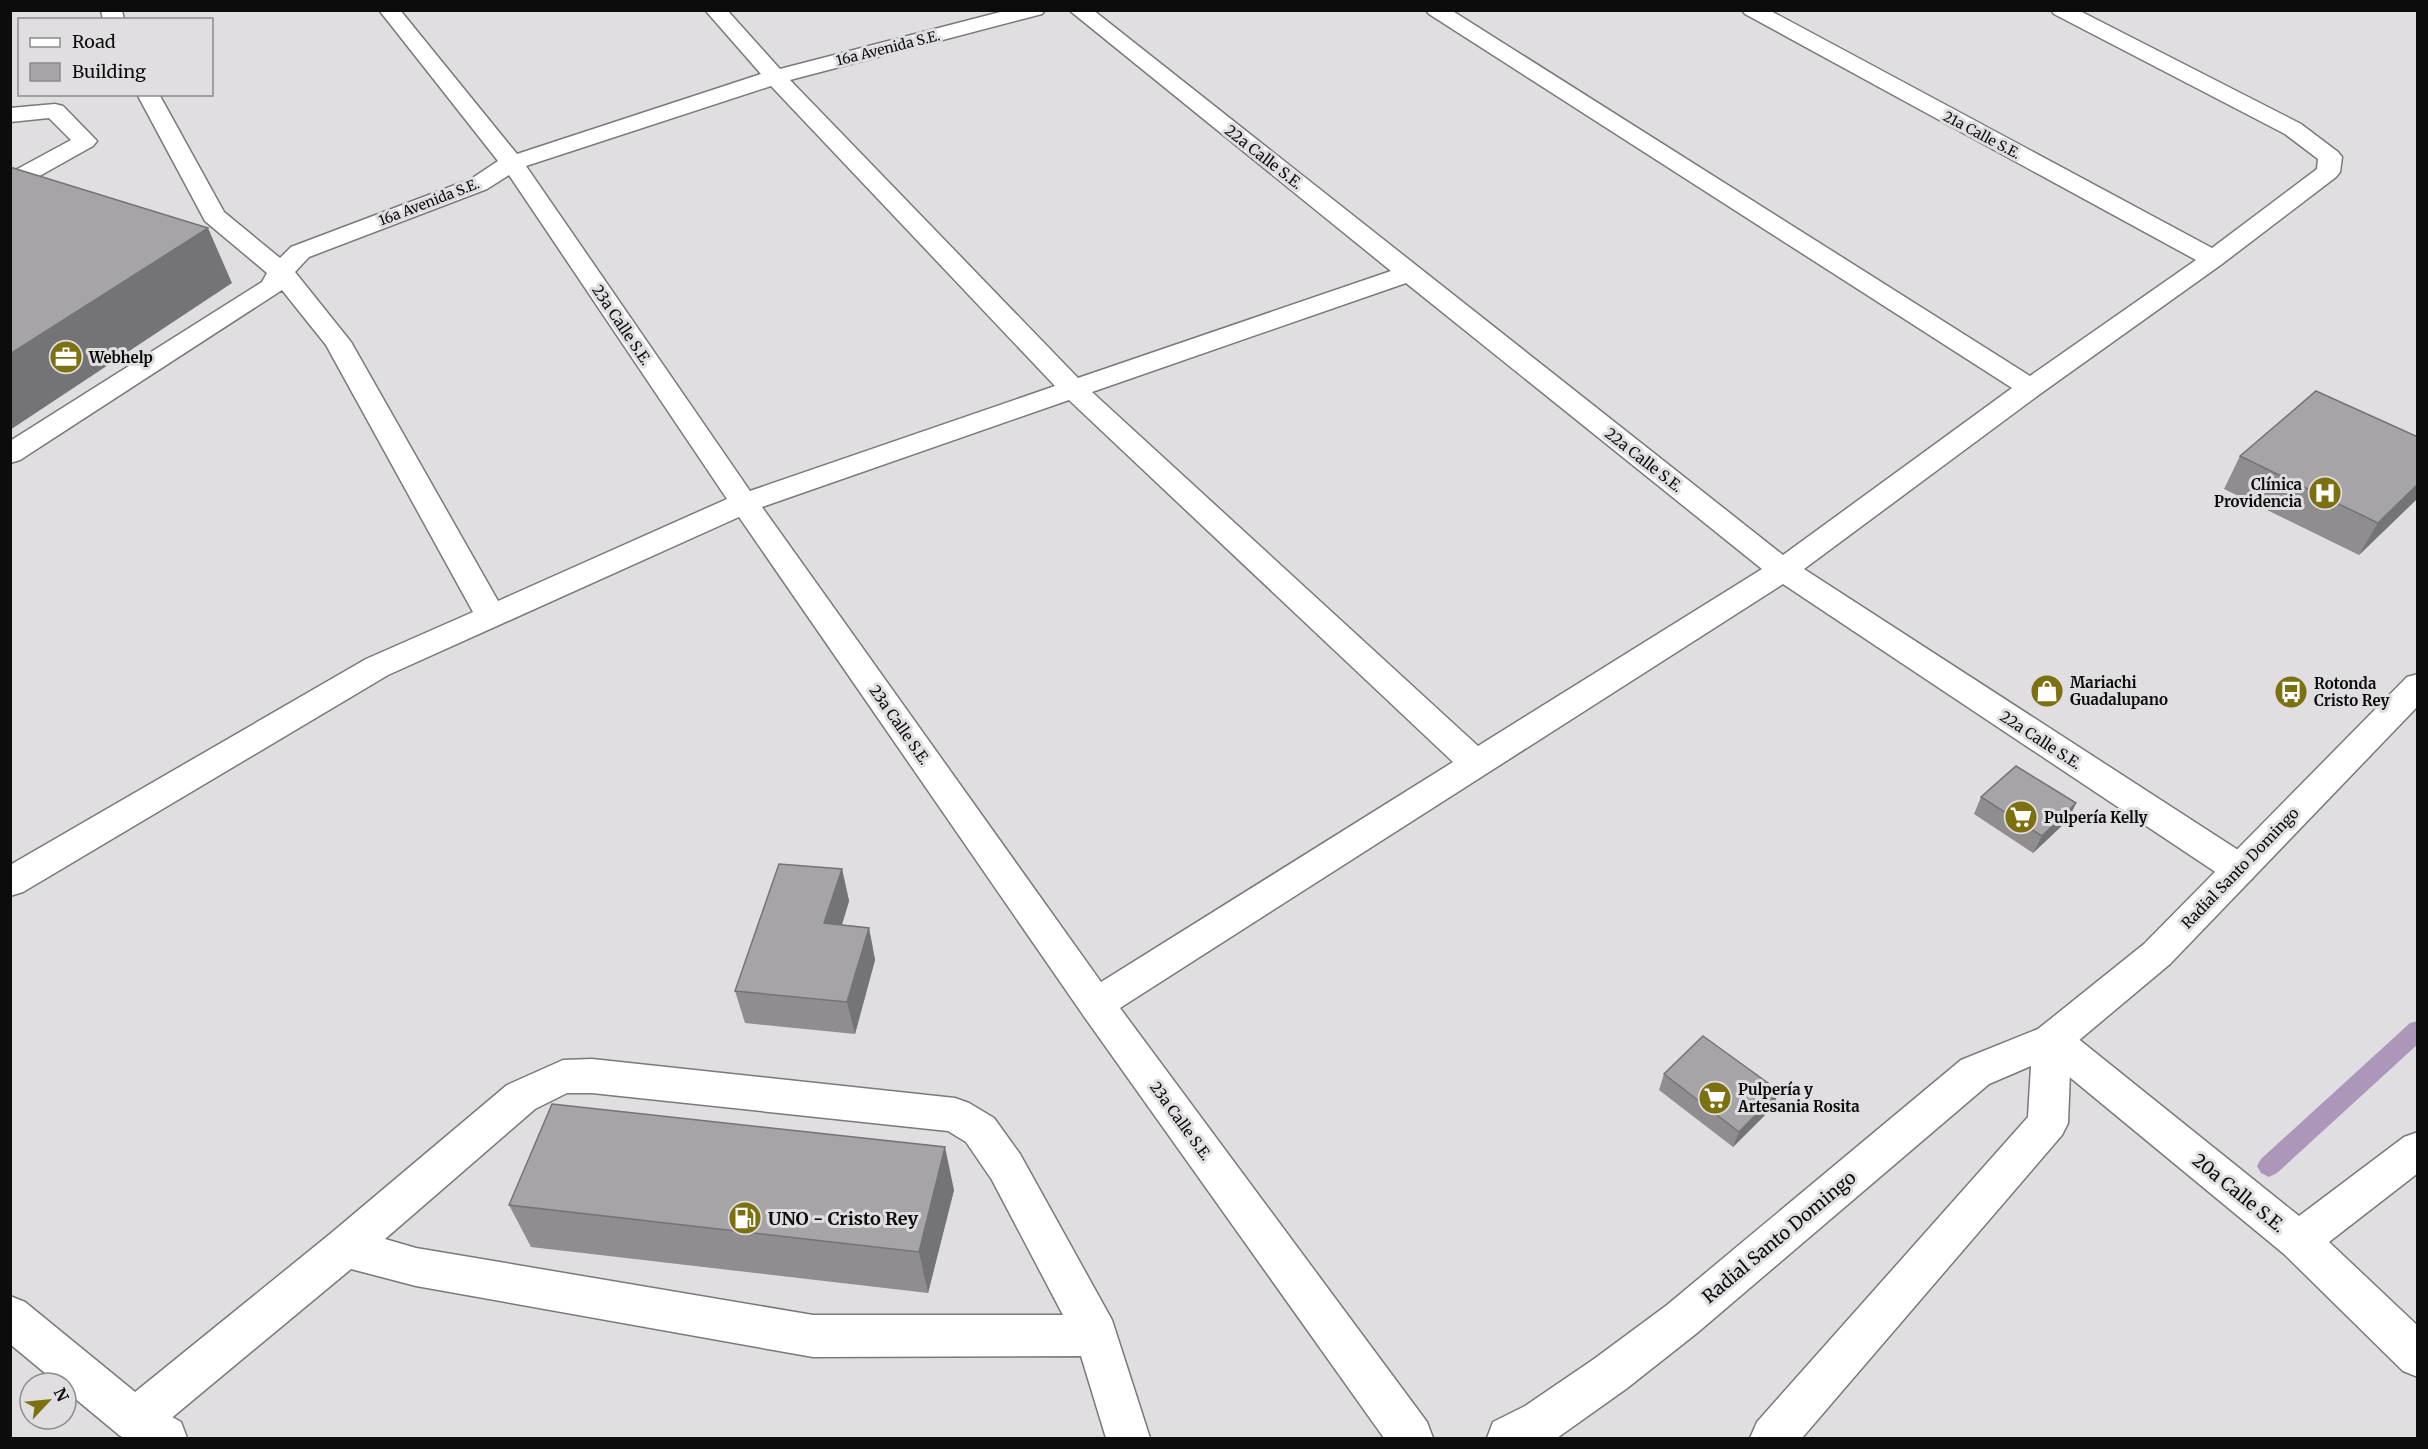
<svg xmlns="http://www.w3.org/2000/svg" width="2428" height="1449" font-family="Merriweather,serif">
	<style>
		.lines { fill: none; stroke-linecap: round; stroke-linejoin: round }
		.stream { fill: #ac96ba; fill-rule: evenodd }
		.minor-casing { stroke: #7a787b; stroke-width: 3 }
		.major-casing { stroke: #7a787b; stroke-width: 3 }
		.minor { fill: #fff; fill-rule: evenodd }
		.major { fill: #fff; fill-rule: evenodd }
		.wall { fill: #8f8d90 }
		.shaded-wall { fill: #747375 }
		.building { fill: #a6a4a7; stroke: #747375; stroke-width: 1.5 }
		.labels { text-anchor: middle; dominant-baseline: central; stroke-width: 6; stroke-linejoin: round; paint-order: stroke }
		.far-street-label { font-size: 14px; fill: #0d0c0d; stroke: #e0dee1 }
		.street-label { font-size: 15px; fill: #0d0c0d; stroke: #e0dee1 }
		.poi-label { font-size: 15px; font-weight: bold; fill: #0d0c0d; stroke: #e0dee1; text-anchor: start }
		.near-street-label { font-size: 18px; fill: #0d0c0d; stroke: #e0dee1 }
		.near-poi-label { font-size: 18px; font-weight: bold; fill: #0d0c0d; stroke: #e0dee1; text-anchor: start }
	</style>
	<rect width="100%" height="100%" fill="#e0dee1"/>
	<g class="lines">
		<path class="stream" d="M2418,1021V1044L2277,1173L2269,1177L2261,1173L2257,1166L2261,1159L2410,1023Z"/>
		<defs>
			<g id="minor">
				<path d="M101,10H122L124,20H103Z"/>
				<path d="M379,10H400L517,154L761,74L705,10H727L780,69L1008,10H1045L1042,14L790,80L1078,378L1391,271L1069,10H1093L1783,555L2012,388L1429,14L1426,10H1451L2030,376L2196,260L1745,14L1742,10H1769L2212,248L2317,169L2318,159L2285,134L2054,14L2051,10H2078L2301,124L2338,152L2342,157L2340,172L2336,177L2222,264L2040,394L1804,569L2252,859L2257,869L2252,879L2239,883L2226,879L1783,584L1120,1008L1427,1422L1433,1438H1384L1083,1015L739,517L388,675L23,892L10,896V865L366,659L473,612L326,345L282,290L20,460L10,463V441L262,282L267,273L205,221L137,94H159L224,212L280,258L291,247L471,179L498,161ZM771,86L1055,386L750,491L526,166ZM509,175L727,499L498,601L351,342L295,272L309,257L487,189ZM1406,283L1762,569L1478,746L1092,392ZM1069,400L1453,762L1101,982L762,507Z"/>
				<path d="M55,104L63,106L97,141L93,146L18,188L10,190V173L71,140L49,118L10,122V108Z"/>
				<path d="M2052,1024L2066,1029L2299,1216L2404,1137L2418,1132V1173L2329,1242L2418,1326V1377L2403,1371L2284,1254L2038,1051L2033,1040L2038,1029Z"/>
				<path d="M592,1059L955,1098L969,1103L994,1118L1020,1154L1112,1320L1150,1438H1106L1081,1356L813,1357L416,1286L351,1269L151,1435C140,1440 130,1440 119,1435L113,1420L119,1405L330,1234L507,1085L563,1060ZM567,1093H592L948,1131L966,1142L992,1180L1063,1315H813L416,1248L385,1239L535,1109Z"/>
			</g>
			<g id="major">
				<path d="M2418,674V706L2170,964L2071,1047L2068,1123L2062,1135L1802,1438H1750L1757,1422L2028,1117L2031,1066L1989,1084L1697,1333L1626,1389L1557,1438H1487L1493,1422L1525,1406L1594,1359L1667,1305L1961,1060L2038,1029L2144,944L2407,677Z"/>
				<path d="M10,1296L25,1302L151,1405L181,1422L187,1438H124L119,1435L66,1391V1383H57L10,1344Z"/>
			</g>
		</defs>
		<use href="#minor" class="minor-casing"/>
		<use href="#major" class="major-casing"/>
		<use href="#minor" class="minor"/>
		<use href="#major" class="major"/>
	</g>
	<g class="wall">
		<path d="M2418,437V498L2359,555L2224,489L2240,456Z"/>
		<path d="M1981,797L2076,803L2068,820L2033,853L1974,814Z"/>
		<path d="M842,869L849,901L842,925L869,928L875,960L855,1034L745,1023L735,991Z"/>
		<path d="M1664,1074L1773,1107L1733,1147L1659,1090Z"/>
		<path d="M954,1190L928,1293L531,1247L509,1205Z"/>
	</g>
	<g class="shaded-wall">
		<path d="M208,228L232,283L10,430V354Z"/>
		<path d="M2418,484V498L2359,555L2378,523Z"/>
		<path d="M2076,803L2068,820L2033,853L2042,836Z"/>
		<path d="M842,869L849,901L832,956L824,923Z"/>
		<path d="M869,928L875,960L855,1034L847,1002Z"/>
		<path d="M1779,1091L1773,1107L1733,1147L1739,1132Z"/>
		<path d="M945,1147L954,1190L928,1293L919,1252Z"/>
	</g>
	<g class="building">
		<path d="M10,167L208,228L10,354Z"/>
		<path d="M2316,391L2418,437V484L2378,523L2240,456Z"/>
		<path d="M2016,766L2076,803L2042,836L1981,797Z"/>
		<path d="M779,864L842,869L824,923L869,928L847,1002L735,991Z"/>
		<path d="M1703,1036L1779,1091L1739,1132L1664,1074Z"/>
		<path d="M552,1104L945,1147L919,1252L509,1205Z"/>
	</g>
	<defs>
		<symbol id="office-disc" viewBox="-11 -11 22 22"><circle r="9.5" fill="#7c7010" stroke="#e0dee1"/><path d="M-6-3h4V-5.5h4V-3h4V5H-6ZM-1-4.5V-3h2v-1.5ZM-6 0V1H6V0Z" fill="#fff"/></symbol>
		<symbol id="hospital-disc" viewBox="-11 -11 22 22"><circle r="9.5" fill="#7c7010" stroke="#e0dee1"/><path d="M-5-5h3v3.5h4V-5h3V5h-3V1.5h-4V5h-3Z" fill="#fff"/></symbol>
		<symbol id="shop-disc" viewBox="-11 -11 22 22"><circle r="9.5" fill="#7c7010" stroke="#e0dee1"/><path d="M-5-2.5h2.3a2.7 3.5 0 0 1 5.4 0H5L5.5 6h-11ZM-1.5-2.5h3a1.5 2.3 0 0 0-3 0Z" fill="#fff"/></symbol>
		<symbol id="bus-disc" viewBox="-11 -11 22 22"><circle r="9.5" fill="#7c7010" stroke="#e0dee1"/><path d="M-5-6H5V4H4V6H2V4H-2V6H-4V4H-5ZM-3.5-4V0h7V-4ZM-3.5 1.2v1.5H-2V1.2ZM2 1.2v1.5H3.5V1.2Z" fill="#fff"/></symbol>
		<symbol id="supermarket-disc" viewBox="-11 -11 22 22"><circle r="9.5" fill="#7c7010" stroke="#e0dee1"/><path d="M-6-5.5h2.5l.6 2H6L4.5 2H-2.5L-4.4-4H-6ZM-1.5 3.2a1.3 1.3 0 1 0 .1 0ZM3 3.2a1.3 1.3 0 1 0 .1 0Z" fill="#fff"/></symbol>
		<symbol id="fuel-disc" viewBox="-11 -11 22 22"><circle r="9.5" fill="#7c7010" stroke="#e0dee1"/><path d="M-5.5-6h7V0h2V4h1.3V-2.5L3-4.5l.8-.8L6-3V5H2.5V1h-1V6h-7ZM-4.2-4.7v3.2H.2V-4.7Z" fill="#fff"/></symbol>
	</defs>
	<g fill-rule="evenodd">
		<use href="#office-disc" x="47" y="338" width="38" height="38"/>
		<use href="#hospital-disc" x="2306" y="474" width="38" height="38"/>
		<use href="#shop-disc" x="2028" y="672" width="38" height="38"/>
		<use href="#bus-disc" x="2272" y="673" width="38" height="38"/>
		<use href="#supermarket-disc" x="2002" y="798" width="38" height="38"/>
		<use href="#supermarket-disc" x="1696" y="1079" width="38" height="38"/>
		<use href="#fuel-disc" x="726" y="1199" width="38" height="38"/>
	</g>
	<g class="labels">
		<g class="far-street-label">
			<text transform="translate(888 48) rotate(-14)">16a Avenida S.E.</text>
			<text transform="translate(1982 135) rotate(28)">21a Calle S.E.</text>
			<text transform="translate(429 202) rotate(-21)">16a Avenida S.E.</text>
		</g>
		<g class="street-label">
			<text transform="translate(1264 157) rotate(38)">22a Calle S.E.</text>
			<text transform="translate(622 325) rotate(56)">23a Calle S.E.</text>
			<text transform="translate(1644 460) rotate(38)">22a Calle S.E.</text>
			<text transform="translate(900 725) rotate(55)">23a Calle S.E.</text>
			<text transform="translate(2041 740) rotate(33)">22a Calle S.E.</text>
			<text transform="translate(2240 868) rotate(-46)">Radial Santo Domingo</text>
			<text transform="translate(1181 1121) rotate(54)">23a Calle S.E.</text>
		</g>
		<g class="poi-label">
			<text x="89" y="357">Webhelp</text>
			<text x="2302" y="484" text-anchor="end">Clínica<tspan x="2302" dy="17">Providencia</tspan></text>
			<text x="2070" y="682">Mariachi<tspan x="2070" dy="17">Guadalupano</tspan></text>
			<text x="2314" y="683">Rotonda<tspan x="2314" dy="17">Cristo Rey</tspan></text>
			<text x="2044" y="817">Pulpería Kelly</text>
			<text x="1738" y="1089">Pulpería y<tspan x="1738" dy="17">Artesania Rosita</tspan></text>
		</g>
		<g class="near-street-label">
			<text transform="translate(2239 1193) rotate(39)">20a Calle S.E.</text>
			<text transform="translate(1779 1237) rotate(-40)">Radial Santo Domingo</text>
		</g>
		<g class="near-poi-label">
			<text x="768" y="1218">UNO - Cristo Rey</text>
		</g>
	</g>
	<rect width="2428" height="1449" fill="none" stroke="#0d0c0d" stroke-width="24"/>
	<rect x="18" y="18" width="195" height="78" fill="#e0dee1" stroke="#8c8a8c" stroke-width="1.5"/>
	<rect x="30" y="38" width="30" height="9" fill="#ffffff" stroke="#8c8a8c" stroke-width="1.5"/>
	<text x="72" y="48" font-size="18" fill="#0d0c0d">Road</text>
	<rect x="30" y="63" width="30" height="18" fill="#a6a4a7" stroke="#8c8a8c" stroke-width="1.5"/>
	<text x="72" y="78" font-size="18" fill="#0d0c0d">Building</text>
	<g transform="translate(48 1401) rotate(64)"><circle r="28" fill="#e0dee1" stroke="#8c8a8c" stroke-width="1.5"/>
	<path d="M0-4.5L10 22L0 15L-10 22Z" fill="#7c7010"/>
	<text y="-9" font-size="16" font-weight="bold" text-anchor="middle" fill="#0d0c0d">N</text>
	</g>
</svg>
